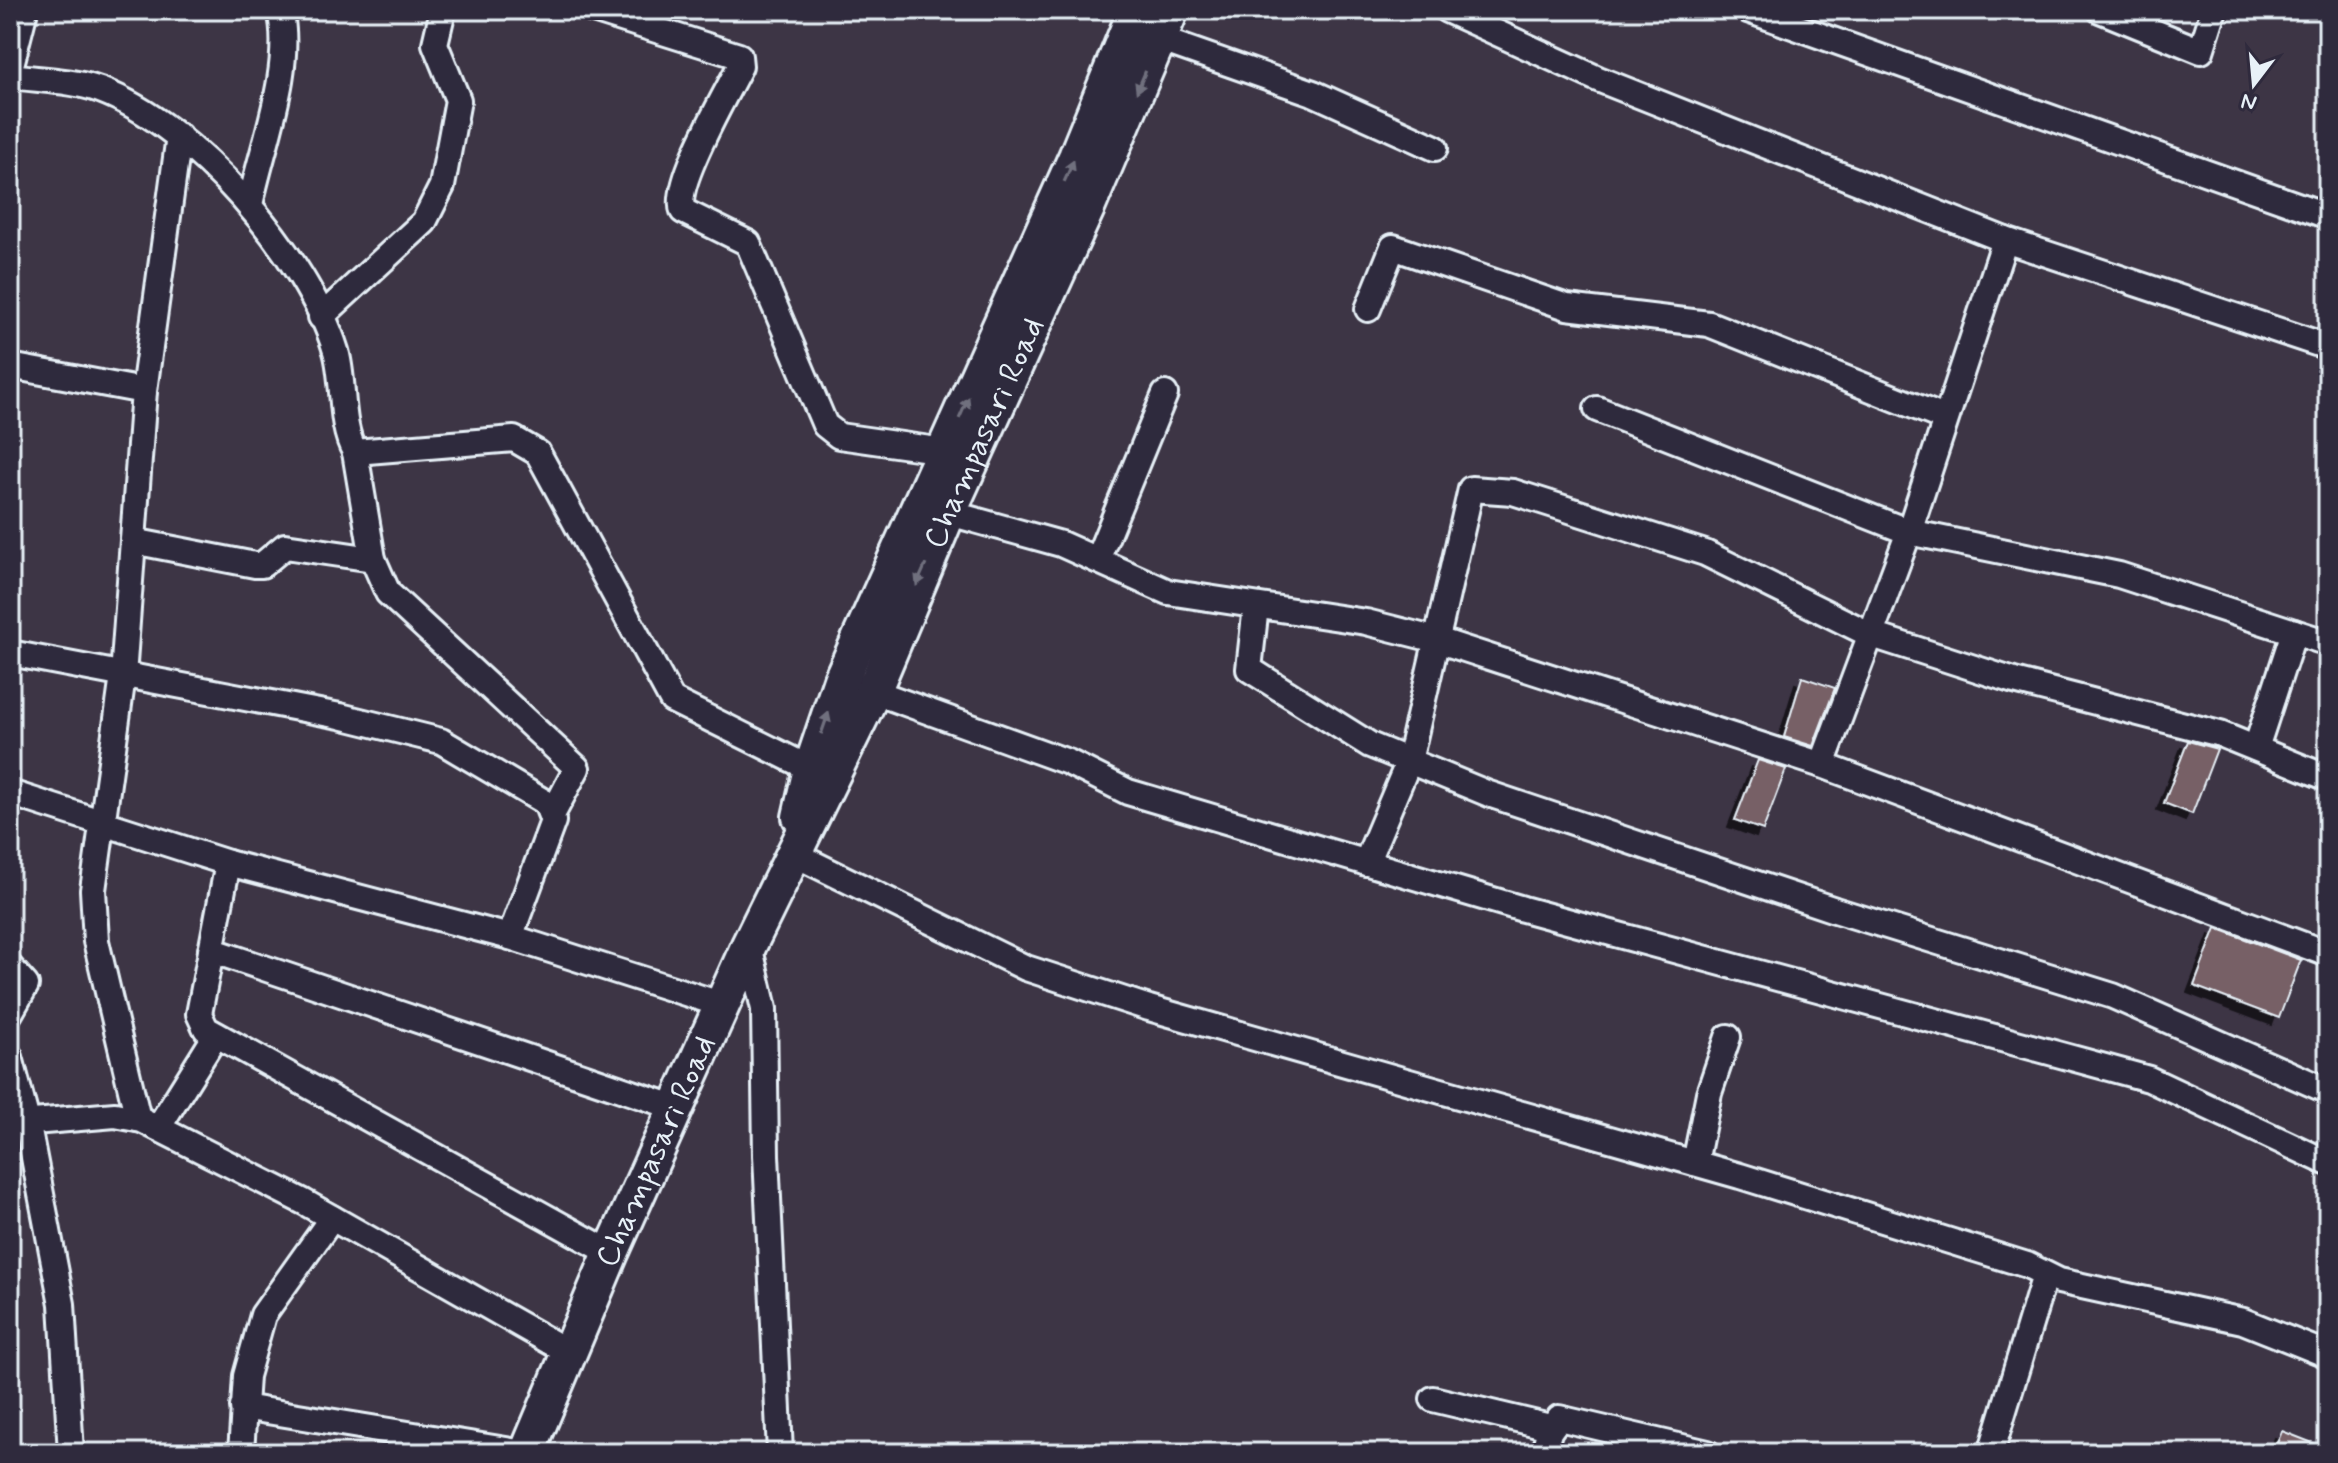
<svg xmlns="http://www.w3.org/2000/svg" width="2338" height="1463" font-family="Mynerve,sans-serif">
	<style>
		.building { fill: #776066; stroke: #e8f1f8; stroke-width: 2; filter: url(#shadow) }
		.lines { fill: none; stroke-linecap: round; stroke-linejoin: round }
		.minor-casing { stroke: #e8f1f8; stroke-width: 30 }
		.secondary-casing { stroke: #e8f1f8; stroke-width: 40 }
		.minor { stroke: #2f2a3d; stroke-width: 24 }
		.secondary { stroke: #2f2a3d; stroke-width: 34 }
		.oneway { fill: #70707e }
		.labels { text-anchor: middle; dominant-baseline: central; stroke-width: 8; stroke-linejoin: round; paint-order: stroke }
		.street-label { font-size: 32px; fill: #e8f1f8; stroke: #2f2a3d }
	</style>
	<defs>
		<filter id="shadow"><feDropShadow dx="-7" dy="7" stdDeviation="0" flood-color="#0009"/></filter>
	</defs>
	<rect width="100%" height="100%" fill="#3d3545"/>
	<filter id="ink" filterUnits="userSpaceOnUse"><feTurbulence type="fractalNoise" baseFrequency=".0125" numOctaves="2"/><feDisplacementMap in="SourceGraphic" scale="16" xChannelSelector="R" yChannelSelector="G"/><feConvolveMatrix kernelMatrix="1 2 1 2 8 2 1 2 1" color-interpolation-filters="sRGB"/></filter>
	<g filter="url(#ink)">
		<g class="building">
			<path d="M1802,677L1835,688L1813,746L1784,737Z"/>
			<path d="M2188,741L2217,749L2192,814L2164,803Z"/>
			<path d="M1758,760L1786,769L1763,830L1735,820Z"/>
			<path d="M2216,928L2301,960L2279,1018L2194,986Z"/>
			<path d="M2282,1431L2328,1449V1453H2273Z"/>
		</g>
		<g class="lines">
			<defs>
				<g id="minor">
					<path d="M593,10L739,56L740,66C727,93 672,185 683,211L748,243L825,425L839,436L944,451"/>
					<path d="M1447,10L1598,79L2005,240L2328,347"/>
					<path d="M1748,10L2328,216"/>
					<path d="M2100,10L2201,51L2214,10"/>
					<path d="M1148,31L1176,45L1313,93L1435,148"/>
					<path d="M10,69L25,10"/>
					<path d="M10,76C39,80 73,80 100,90C194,125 307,256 336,351C345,382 339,424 355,452L514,439L538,453L672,700L811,769"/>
					<path d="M250,205C262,146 294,68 280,10"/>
					<path d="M1368,309L1393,247L1567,307L1709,324L1944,418"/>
					<path d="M321,317L424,222L442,186L458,100L435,44L443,10"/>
					<path d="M10,366L144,391"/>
					<path d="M1597,409L1909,532L2119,575L2328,643"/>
					<path d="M355,452L373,559L388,593L577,768L552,815"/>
					<path d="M935,509L1061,544L1168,592L1366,622L1437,640L1822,765L2328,954"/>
					<path d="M133,541L255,565H262L285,546L373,559"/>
					<path d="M1097,560L1165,394"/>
					<path d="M1256,606L1249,669L1370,745L1489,794L1835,910L2113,996L2328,1091"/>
					<path d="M10,653L340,716L441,741L546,803L553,821L510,937"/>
					<path d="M861,687L1068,762L1128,792L1523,909L2149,1079L2328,1163"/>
					<path d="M2256,748L2294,632"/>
					<path d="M1822,765L1909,532L2005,240"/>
					<path d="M10,793L228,863L510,937L723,1005"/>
					<path d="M792,853L1026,968L1149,1008L1740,1176L2027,1265L2059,1281L2243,1321L2328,1355"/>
					<path d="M228,863L199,1014L206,1029L611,1253"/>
					<path d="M1366,863L1409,761L1471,489L1513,492L1705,553L1869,634L2014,681L2220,734L2328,778"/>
					<path d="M749,945L764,1009L766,1155L780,1453"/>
					<path d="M211,950L677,1108"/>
					<path d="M10,967L26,985L10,1013"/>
					<path d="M10,1057L27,1121L62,1304L71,1453"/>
					<path d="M138,1119L96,941L93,890L123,676L144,391L179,136"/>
					<path d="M10,1124L115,1115L142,1120L304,1202L570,1353"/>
					<path d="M158,1128L216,1035"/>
					<path d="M1695,1163L1709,1093L1728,1037"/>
					<path d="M1433,1399L1550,1427L1544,1453"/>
					<path d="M243,1407L524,1453"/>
					<path d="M1548,1433L1559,1418L1708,1453"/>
					<path d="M241,1453L246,1376L263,1315L332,1218"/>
					<path d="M1991,1453L2045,1275"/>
				</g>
				<g id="secondary">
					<path d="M800,817L811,769L841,680L1076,157L1136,10"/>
					<path id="s1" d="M527,1453L611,1253L749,945L873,692L948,513L1088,206L1171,10"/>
				</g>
			</defs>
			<use href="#minor" class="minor-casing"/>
			<use href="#secondary" class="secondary-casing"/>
			<use href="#minor" class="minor"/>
			<use href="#secondary" class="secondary"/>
		</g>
		<defs><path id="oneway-solid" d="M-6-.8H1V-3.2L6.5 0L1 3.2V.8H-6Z" transform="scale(2)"/></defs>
		<g class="oneway">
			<use href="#oneway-solid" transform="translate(1141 82) rotate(113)"/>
			<use href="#oneway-solid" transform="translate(1069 171) rotate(-66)"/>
			<use href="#oneway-solid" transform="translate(964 408) rotate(-66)"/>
			<use href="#oneway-solid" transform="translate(921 575) rotate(114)"/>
			<use href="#oneway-solid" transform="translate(825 723) rotate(-71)"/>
		</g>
	</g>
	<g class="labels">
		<g class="street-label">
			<text stroke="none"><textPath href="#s1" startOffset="1118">Champasari Road</textPath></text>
			<text stroke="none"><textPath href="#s1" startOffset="328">Champasari Road</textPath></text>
		</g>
	</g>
	<rect width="2338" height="1463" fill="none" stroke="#2f2a3d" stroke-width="40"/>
	<rect x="20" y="20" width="2298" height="1423" fill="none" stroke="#e8f1f8" stroke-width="3" filter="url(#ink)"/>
	<g transform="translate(2254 84) rotate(196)" stroke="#2f2a3d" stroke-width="6" paint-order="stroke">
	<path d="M0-6L14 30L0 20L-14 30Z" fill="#e8f1f8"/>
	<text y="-12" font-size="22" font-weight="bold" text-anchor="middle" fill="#e8f1f8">N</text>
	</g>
</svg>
